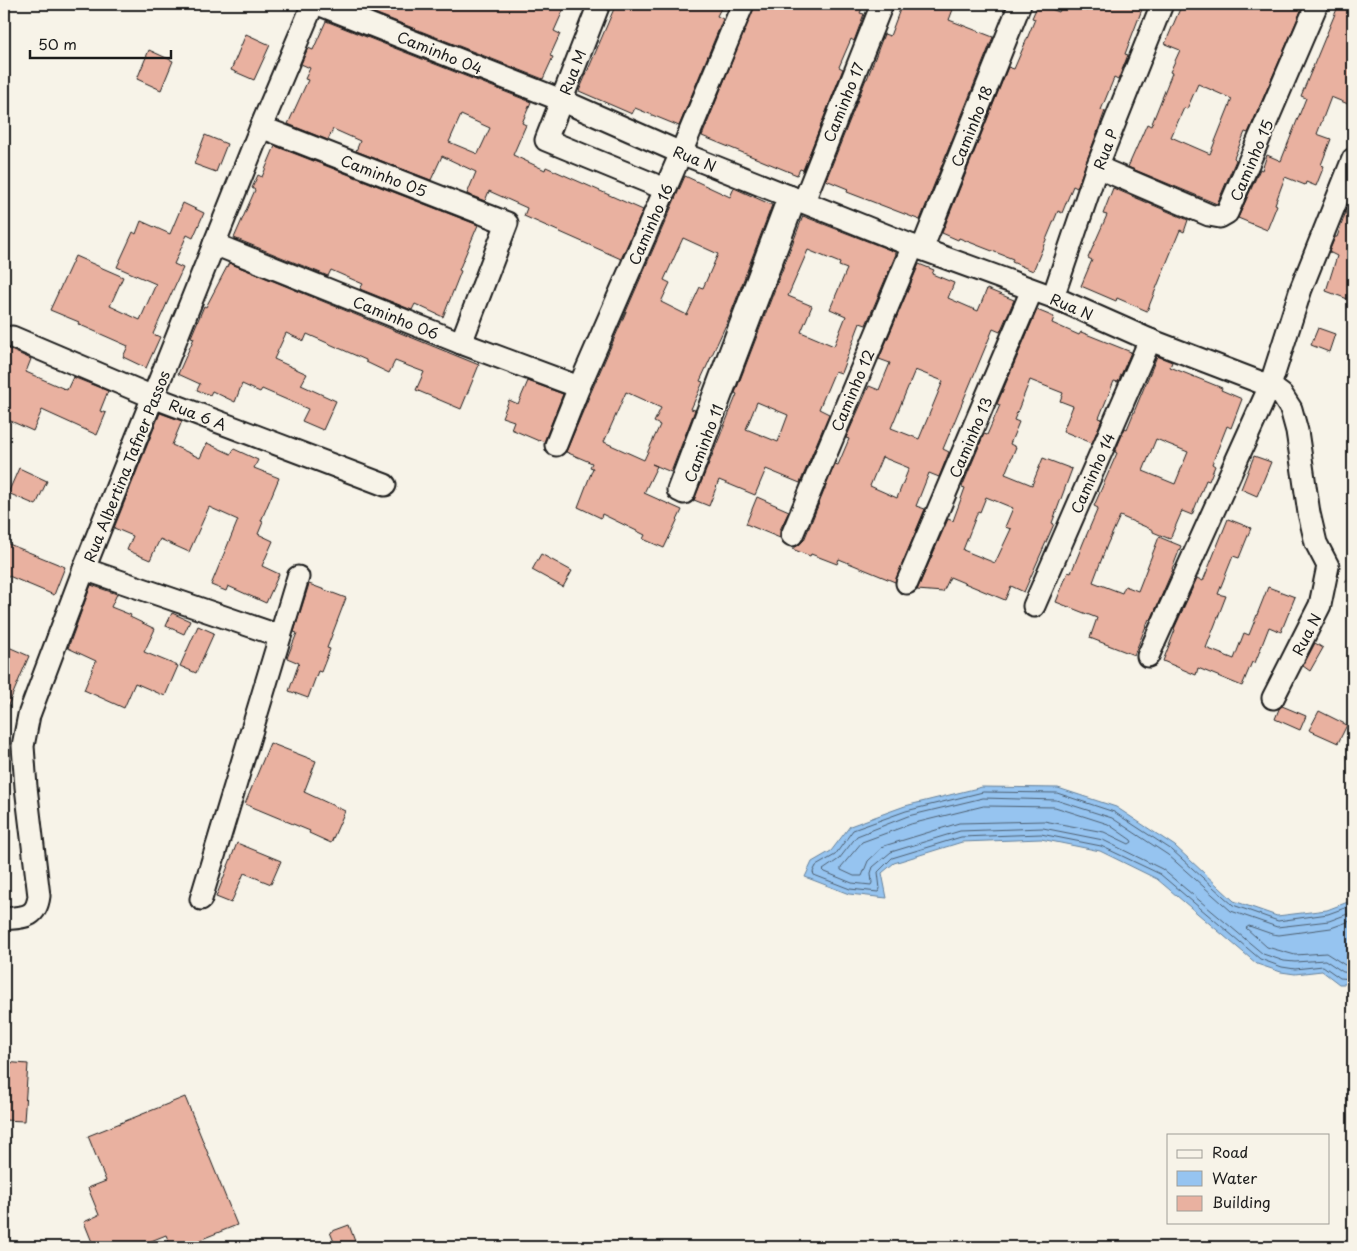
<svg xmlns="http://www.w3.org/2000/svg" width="1357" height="1251" font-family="'Playpen Sans',sans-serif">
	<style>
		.water { fill: #96c4f0; stroke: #65819b }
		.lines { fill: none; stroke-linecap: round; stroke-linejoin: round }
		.shore { stroke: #4d5f71; stroke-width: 1 }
		.building { fill: #e9b1a0; stroke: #1c1c1c; fill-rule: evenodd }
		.minor-casing { stroke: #1c1c1c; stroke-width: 25 }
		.path { stroke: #1c1c1c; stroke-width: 3; stroke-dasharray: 1 4; stroke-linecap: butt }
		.minor { stroke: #f7f3e8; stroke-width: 21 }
		.labels { text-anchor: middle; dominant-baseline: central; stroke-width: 4; stroke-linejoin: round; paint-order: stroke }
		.street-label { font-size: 15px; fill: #1c1c1c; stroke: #f7f3e8 }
	</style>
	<rect width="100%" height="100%" fill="#f7f3e8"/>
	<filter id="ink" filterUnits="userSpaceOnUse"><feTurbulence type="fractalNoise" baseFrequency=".02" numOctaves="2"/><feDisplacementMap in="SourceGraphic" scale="10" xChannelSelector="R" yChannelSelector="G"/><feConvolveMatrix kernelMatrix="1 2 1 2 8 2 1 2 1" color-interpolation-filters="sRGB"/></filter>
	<g filter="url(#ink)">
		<path class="water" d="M982,787L1058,788L1116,807L1175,846L1234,901L1277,916L1327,910L1353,900V984H1339L1322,971L1295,974L1281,972L1257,964L1157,879L1100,851L1041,839L962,842L894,863L882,873L887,898L849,894L805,877L812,862L831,851L850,826L905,806Z"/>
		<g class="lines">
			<g class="shore">
				<path d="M984,806L1055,807L1108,824L1131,840L1132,842L1129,844L1104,832L1044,821L959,823L884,846L868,861L862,876H854L841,870V867L862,842L911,824Z"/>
				<path d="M1353,905L1328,914L1278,921L1233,905L1172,850L1114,812L1057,793L983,792L906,811L853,830L835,855L816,866L813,872L814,875L850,889L878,892L880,889L878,872L892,858L961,837L1041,834L1101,846L1160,874L1260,959L1282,967L1295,969L1323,966L1340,978L1353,979"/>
				<path d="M1353,912L1329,921L1277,927L1231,911L1168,855L1112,818L1056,800L983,798L908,816L857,836L839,859L823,870L825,872L852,883L871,885L872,883L871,873L873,867L891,852L960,831L1043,828L1103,840L1162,869L1263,954L1284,961L1295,962L1325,960L1343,972L1353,973"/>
				<path d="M1353,920L1331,928L1279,935L1272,934L1249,926L1246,928L1267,947L1295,955L1326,953L1345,965H1353"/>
			</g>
		</g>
		<g class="building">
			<path d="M369,4H566L554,31L560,34L550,56L553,57L543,79L367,10Z"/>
			<path d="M616,4H723L717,16L723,19L679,126L635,108L632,114L579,91Z"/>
			<path d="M755,4H864L860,13L864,14L854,41L851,39L839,67L843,69L803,170L800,169L797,175L702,136Z"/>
			<path d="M902,4H955L949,20L993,37L920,220L847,192L848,189L826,180L866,79H867L884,34L890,36Z"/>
			<path d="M1038,4L1059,12L1063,4H1070L1087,11L1090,4H1144L1125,54L1128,55L1118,80L1114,78L1101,110L1105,111L1077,188L1073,186L1062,213L1058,211L1033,271L1012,262L1013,259L987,249L959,238L958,240L942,233L1008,67L1014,69L1026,41L1035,19L1032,18Z"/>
			<path d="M1182,4H1304L1248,133L1245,132L1234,158L1236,160L1217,204L1128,167L1147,124L1151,126L1172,73L1170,72L1180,50L1165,44ZM1198,84L1232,99L1210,154L1171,137L1184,108L1187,109Z"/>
			<path d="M1339,4H1353V91L1348,104L1331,97L1317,134L1331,139L1321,165L1324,166L1316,186L1306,182L1305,185L1285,177L1275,204L1277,205L1267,230L1238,218L1260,169L1262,170L1267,155L1281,161L1306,98L1301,96Z"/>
			<path d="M326,21L531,102L522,123L526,125L513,155L545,170L546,167L643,210L621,259L524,216L527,208L489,191L485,201L467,194L476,172L442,156L431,180L356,151L360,141L333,129L328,140L288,124L308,80L305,79L310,68L301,64L308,48L313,50ZM461,115L490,128L478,154L449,142Z"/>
			<path d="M246,34L270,45L254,80L231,70Z"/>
			<path d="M149,50L173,61L161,90L137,79Z"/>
			<path d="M205,135L227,144L216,172L194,164Z"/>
			<path d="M275,146L478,225L459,270L461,271L443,317L415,304L412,310L360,289L363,284L331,270L328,276L234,238L255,190L252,188L258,175L262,177Z"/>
			<path d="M685,176L730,197L734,188L772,205L730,316L700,381L703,382L691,409L695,410L671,472L652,464L657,466L644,493L682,510L664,548L643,539L645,535L602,514L601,518L578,507L593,468L590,467L592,463L566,452L591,392ZM683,238L718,254L703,288L700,287L687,315L661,302L670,283L664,280ZM626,392L661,408L654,422L660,425L644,460L604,442Z"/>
			<path d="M1113,188L1188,220L1184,232L1180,230L1147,311L1117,298L1116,301L1081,286L1092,260L1088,258L1107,215L1103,214Z"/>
			<path d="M1351,197L1353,198V301L1326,291L1337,256L1329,252L1335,237H1337Z"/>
			<path d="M183,203L204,213L193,238L187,235L174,264L183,268L153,334L160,337L146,368L123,357L128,346L78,324L79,322L50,310L75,256L123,277L110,306L140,320L156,284L117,267L133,232L136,234L141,221L170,234Z"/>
			<path d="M803,216L895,252L896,254L866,325L860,323L841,373L835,371L819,409L829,414L800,483L766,469L755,495L719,480L709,506L694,500L737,394L735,393ZM808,250L840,263L839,266L847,269L830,309L846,316L834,346L801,332L812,306L788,296ZM757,402L788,415L778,442L746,429Z"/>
			<path d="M229,263L479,365L461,409L416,390L424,372L395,361L389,373L366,362V360L307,334L304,341L286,333L274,359L307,374L301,385L336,401L323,430L302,421L308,409L262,389L260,392L242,384L235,402L212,391L210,395L197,390L200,384L178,374L194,338L191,337L204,306L206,307Z"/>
			<path d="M919,264L934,270L932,274L954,283L948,298L978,311L987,289L1014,300L1000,332L993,329L943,449L949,452L939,477L929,473L916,506L925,509L895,582L839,559L837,564L811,554L810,556L792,549L799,545L804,540L835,464L838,465L849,439L846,438L869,386L879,390L890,363L879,359ZM915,370L943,381L919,439L891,428ZM882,457L909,468L897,498L870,486Z"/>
			<path d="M1037,310L1054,317L1052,323L1079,335L1081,332L1131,352L1118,382L1114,381L1099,418L1102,419L1092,443L1063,431L1073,406L1060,401L1063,393L1030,380L1014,420L1019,422L1010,444L1016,447L1005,474L1032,485L1043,458L1072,469L1052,523L1054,524L1024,592L1011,586L1005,600L950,577L943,592L917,590L948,519L953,521L965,488L962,487L984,434L987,435L1000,405L997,404ZM986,497L1013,508L1005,527L1011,529L995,563L963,550L978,511L980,512Z"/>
			<path d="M1318,328L1335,334L1329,352L1311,345Z"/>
			<path d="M4,347L31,359L26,372L67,390L73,377L108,391L100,411L106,413L97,435L42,410L33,431L4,418Z"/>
			<path d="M1157,356L1172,362L1170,367L1222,388L1221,390L1242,399L1231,428L1227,426L1212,464L1215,466L1209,481L1206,480L1192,515L1182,511L1170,539L1153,532V530L1120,516L1107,545L1093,582L1122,593L1125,586L1138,591L1159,537L1181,546L1172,569H1173L1151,620L1149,619L1134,655L1090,638L1097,618L1056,602L1068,572L1071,573L1084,541L1098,508L1094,506L1117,453L1115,452L1125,428L1127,429ZM1156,439L1188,452L1175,484L1143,471Z"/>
			<path d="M528,381L563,394L544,442L540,440L539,441L511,429L514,421L502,417L509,400L518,404Z"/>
			<path d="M160,413L182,421L172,445L200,458L207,443L231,454L234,449L258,460L254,468L279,478L261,521L263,522L258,534L273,541L262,566L279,574L266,603L228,586L226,591L211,585L238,520L209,507L189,552L160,539L150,560L127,550L133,536L114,528Z"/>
			<path d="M1254,456L1271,462L1257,496L1241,489Z"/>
			<path d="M19,468L47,481L36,505L8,493Z"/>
			<path d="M757,497L789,511L780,530V538L746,524Z"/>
			<path d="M1228,519L1251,528L1239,558L1233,556L1218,594L1226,596L1206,648L1234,659L1244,633L1249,635L1268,587L1295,597L1281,632L1269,627L1255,663L1252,662L1242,686L1198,668L1196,675L1163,661L1175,630L1174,629L1197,578L1203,581Z"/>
			<path d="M4,542L65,567L54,595L4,574Z"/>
			<path d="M541,554L572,571L563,587L532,570Z"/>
			<path d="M309,584L346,598L327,648L330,649L321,672L318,671L308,698L289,691L299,663L287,658L297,633L294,632Z"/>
			<path d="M91,585L117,594L111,607L131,615L130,617L155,629L144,652L178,666L165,696L135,683L124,708L84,690L96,661L68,648Z"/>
			<path d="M172,613L190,621L184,634L166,626Z"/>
			<path d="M198,626L214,633L196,673L180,666Z"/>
			<path d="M1315,643L1323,648L1310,671L1303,666Z"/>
			<path d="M4,645L29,656L4,715Z"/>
			<path d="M1282,706L1306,716L1300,730L1275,719L1279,709Z"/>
			<path d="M1319,711L1347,725L1338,743L1309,730Z"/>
			<path d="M270,743L316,761L304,792L345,811L331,843L309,833L310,831L245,804Z"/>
			<path d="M237,843L281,861L271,884L244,873L231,903L216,897Z"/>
			<path d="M4,1062L28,1064L24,1121L4,1120Z"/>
			<path d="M185,1097L237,1225L182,1247H171L166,1235L136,1247H94L84,1222L99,1215L88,1188L106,1181L88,1136Z"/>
			<path d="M349,1225L357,1247H336L330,1232Z"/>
		</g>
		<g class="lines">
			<defs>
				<g id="minor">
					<path d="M318,4L561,100L681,153L913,246L1053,297L1150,340L1270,386L1282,395L1291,409L1297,431L1309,513L1316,543L1328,566L1320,605L1273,698"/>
					<path d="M599,4L546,140L665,189"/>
					<path d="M261,127L507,223L461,343"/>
					<path d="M1097,167L1209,215L1220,217L1227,213L1317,4"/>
					<path d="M789,196L795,199L684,493L678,490Z"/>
					<path d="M804,201L882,4"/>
					<path d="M214,244L461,343L579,387"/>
					<path d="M922,249L1020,4"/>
					<path d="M1053,297L1097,167L1162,4"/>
					<path d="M12,337L153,397L385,485"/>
					<path d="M556,445L579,387L681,153L743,4"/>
					<path d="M792,535L913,246"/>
					<path d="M84,569L280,636"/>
					<path d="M907,583L1032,290"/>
					<path d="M1034,606L1150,340"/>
					<path d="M1148,656L1270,386L1301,289L1353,159"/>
					<path d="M201,899L298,577"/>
					<path d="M4,919C23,917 36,919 39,896L26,787L23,746L29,715L84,569L261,127L313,4"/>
				</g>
			</defs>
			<use href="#minor" class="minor-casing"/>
			<path class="path" d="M1346,580L1353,586"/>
			<use href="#minor" class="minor"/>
		</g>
	</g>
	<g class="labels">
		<g class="street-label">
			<text transform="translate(440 52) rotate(22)">Caminho 04</text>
			<text transform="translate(572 72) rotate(-69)">Rua M</text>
			<text transform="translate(843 102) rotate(-68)">Caminho 17</text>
			<text transform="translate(971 126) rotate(-68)">Caminho 18</text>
			<text transform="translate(1105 149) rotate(-69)">Rua P</text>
			<text transform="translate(695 158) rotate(22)">Rua N</text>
			<text transform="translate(1251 160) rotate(-67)">Caminho 15</text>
			<text transform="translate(384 175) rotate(21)">Caminho 05</text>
			<text transform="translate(650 224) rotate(-66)">Caminho 16</text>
			<text transform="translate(1072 306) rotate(23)">Rua N</text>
			<text transform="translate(396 317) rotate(22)">Caminho 06</text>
			<text transform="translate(852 390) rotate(-67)">Caminho 12</text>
			<text transform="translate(198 414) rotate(21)">Rua 6 A</text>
			<text transform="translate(970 437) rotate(-67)">Caminho 13</text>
			<text transform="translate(703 443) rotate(-69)">Caminho 11</text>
			<text transform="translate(126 466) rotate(-68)">Rua Albertina Tafner Passos</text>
			<text transform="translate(1092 473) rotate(-66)">Caminho 14</text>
			<text transform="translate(1306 634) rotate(-63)">Rua N</text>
		</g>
	</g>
	<rect width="1357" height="1251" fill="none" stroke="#f7f3e8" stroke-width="20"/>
	<rect x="10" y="10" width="1337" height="1231" fill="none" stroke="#1c1c1c" stroke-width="2" filter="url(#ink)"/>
	<rect x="1167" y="1134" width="162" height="90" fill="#f7f3e8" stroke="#9f9d96"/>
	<rect x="1177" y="1150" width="25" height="8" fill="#f7f3e8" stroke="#9f9d96"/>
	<text x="1212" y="1158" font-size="15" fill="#1c1c1c">Road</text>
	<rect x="1177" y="1171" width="25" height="15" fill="#96c4f0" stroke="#9f9d96"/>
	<text x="1212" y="1184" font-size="15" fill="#1c1c1c">Water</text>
	<rect x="1177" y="1196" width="25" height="15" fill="#e9b1a0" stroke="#9f9d96"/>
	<text x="1212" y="1208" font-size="15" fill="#1c1c1c">Building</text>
	<path d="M30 50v8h141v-8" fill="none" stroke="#1c1c1c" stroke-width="2.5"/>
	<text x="38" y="50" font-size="15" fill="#1c1c1c" stroke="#f7f3e8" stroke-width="4" paint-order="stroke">50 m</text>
</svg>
